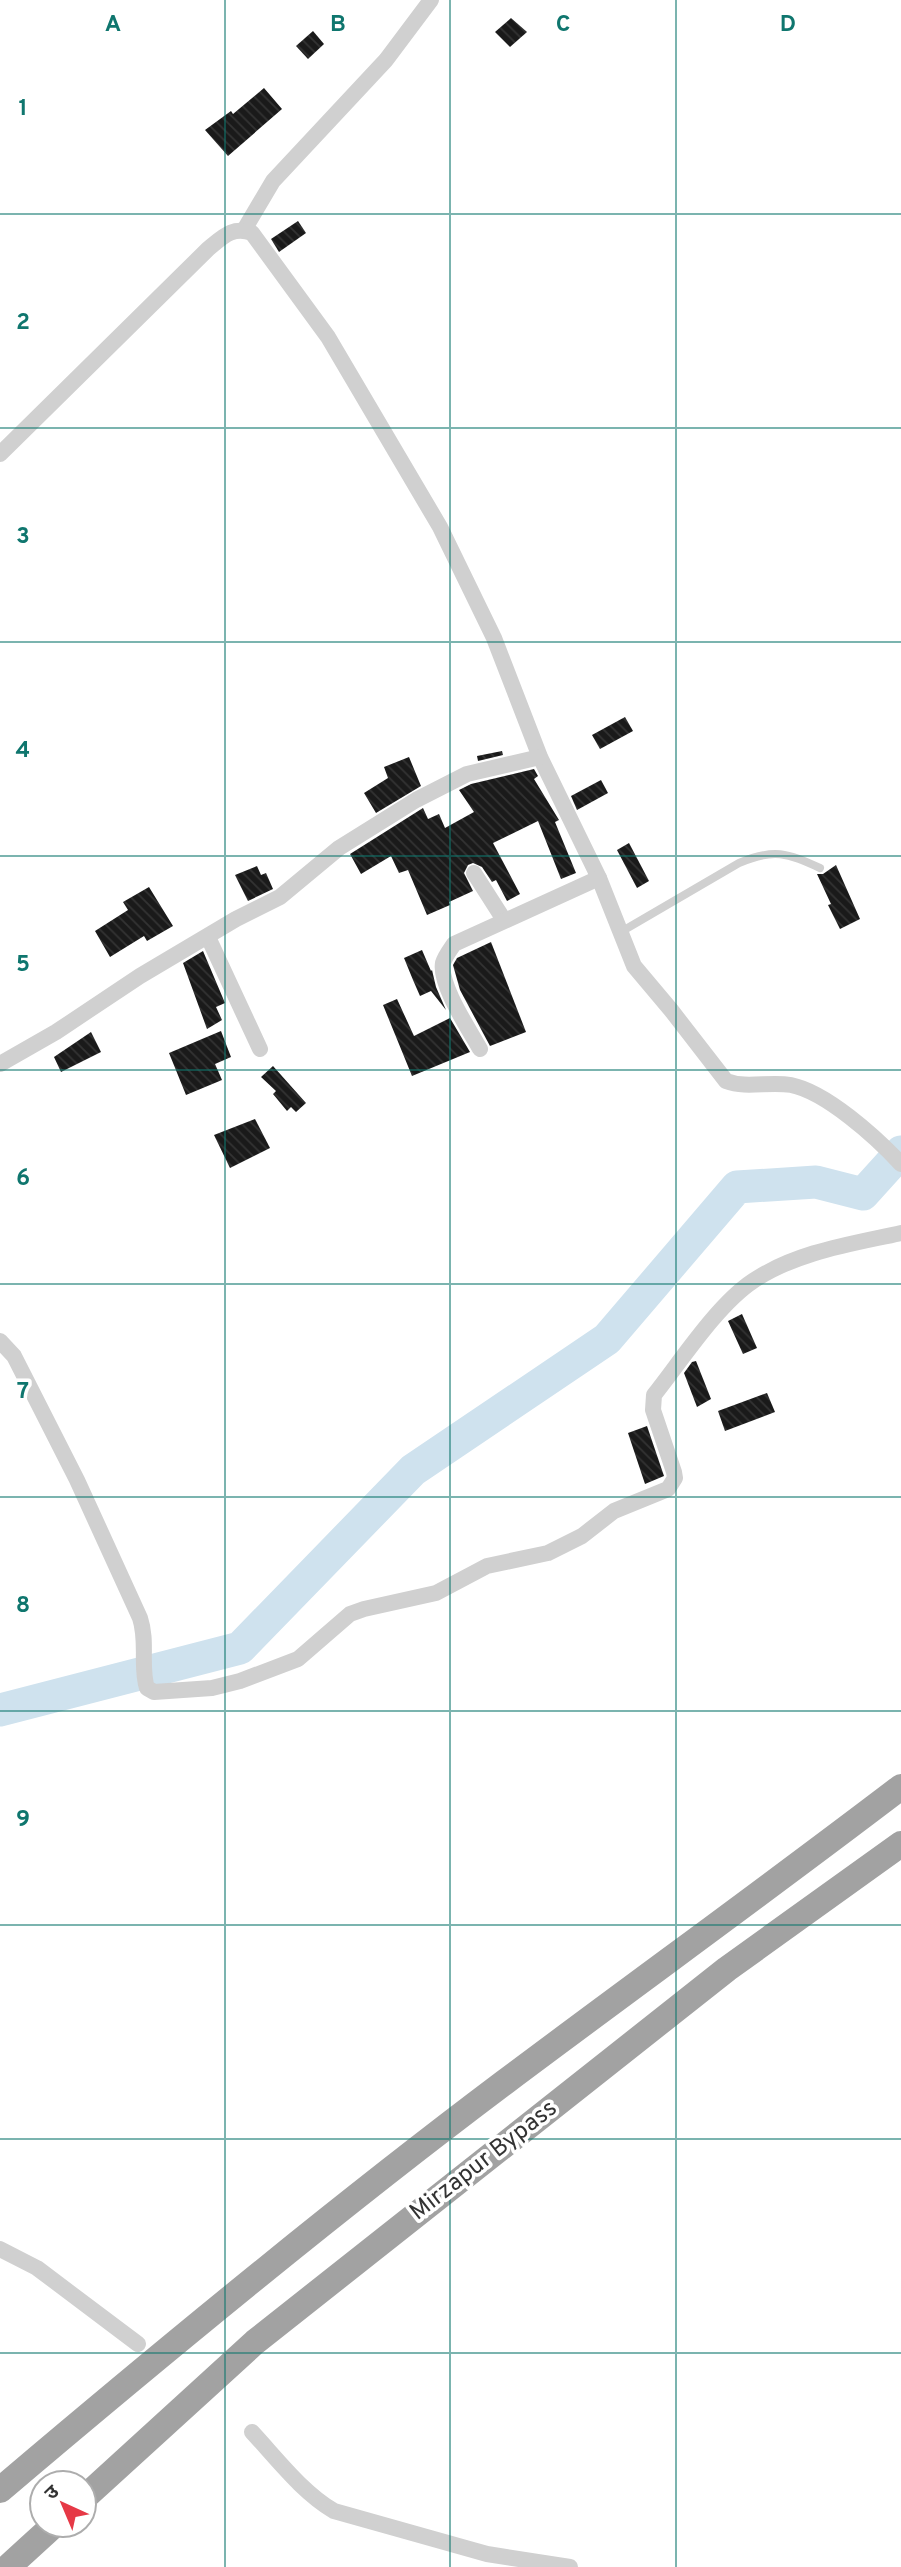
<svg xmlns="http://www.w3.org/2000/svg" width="901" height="2567" font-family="Overpass,'Noto Sans Devanagari',sans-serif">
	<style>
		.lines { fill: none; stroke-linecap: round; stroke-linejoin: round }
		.river { stroke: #cfe2ee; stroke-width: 33 }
		.building { fill: url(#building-back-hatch) }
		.service { stroke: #d0d0d0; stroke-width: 8 }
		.minor { stroke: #d0d0d0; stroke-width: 16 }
		.trunk { stroke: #a2a2a2; stroke-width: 26 }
		.grid { fill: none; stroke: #0f766e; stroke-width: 2; stroke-opacity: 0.55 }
		.labels { text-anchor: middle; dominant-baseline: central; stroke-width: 7; stroke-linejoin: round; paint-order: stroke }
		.street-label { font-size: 24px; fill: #333; stroke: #fff }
		.grid-label { font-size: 23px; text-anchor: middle; font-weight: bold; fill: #0f766e; stroke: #fff; stroke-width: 7; stroke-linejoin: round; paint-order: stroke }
	</style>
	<defs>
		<pattern id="building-back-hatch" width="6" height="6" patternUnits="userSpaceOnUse" patternTransform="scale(1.75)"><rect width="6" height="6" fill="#1a1a1a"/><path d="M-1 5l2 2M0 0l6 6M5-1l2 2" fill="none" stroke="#333"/></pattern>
	</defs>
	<rect width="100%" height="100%" fill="#fff"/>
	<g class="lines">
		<path class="river" d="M0,1710L240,1648L413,1470L607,1339L737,1187L816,1182L863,1194L901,1152"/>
	</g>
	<g class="building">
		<path d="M511,18L527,32L510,47L495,32Z"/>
		<path d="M313,31L324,44L308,59L296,46Z"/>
		<path d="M264,88L282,109L228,156L205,130L231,111L233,114Z"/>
		<path d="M298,221L306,233L279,252L271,239Z"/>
		<path d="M625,717L633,731L600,749L592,735Z"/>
		<path d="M502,751L503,755L478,761L477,756Z"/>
		<path d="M409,757L421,786L376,813L364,793L388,778L384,767Z"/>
		<path d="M534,769L538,776L534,779L559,820L555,822L576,873L561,879L538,821L493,843L520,894L507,901L496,880L492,882L482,867L473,863L468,865L464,873L473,891L449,902L450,905L427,915L408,870L399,873L391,856L361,874L350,854L423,808L428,819L439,814L445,828L474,812L459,790L471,784Z"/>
		<path d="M601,780L608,793L577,810L571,796Z"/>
		<path d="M629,843L649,881L637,888L617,850Z"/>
		<path d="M836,865L860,919L840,929L828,905L831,904L817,874H823Z"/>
		<path d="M257,866L261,875L266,873L273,889L248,901L235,875Z"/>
		<path d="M149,887L173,926L147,941L144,936L110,957L95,931L128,910L123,902Z"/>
		<path d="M491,942L526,1032L490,1046L460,990L453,965L457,958Z"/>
		<path d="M422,950L431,971L432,970L436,987L446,1010L431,991L420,996L413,980L404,958Z"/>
		<path d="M203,951L225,1003L216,1007L222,1020L207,1029L183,963Z"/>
		<path d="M397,999L414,1036L450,1018L470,1052L412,1076L383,1005Z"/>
		<path d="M221,1031L231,1057L215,1064L222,1080L186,1095L169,1053Z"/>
		<path d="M91,1032L101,1052L61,1072L54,1057Z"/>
		<path d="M273,1066L306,1103L296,1112L291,1107L287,1111L273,1094L276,1091L261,1077Z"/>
		<path d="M255,1119L270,1148L230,1168L214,1135Z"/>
		<path d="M742,1314L757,1348L743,1354L728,1321Z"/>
		<path d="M696,1361L711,1399L697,1407L684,1373L692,1362Z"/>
		<path d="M767,1393L775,1412L725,1431L718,1411Z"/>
		<path d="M647,1426L664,1476L645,1484L628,1433Z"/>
	</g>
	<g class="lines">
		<path class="service" d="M619,933L739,863C774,848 787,853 820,868"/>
		<g class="minor">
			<path d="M244,230L273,181L386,60L431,0"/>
			<path d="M0,454L208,249C223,237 232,226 252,233L328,337L440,527L494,638L540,757L599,878L634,966L671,1010L726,1081C747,1089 769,1081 791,1085C826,1092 876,1137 901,1164"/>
			<path d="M474,873L504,920"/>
			<path d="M208,937L260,1049"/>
			<path d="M480,1049C469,1029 439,985 443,963C445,956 450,950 454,944L599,878"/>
			<path d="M0,1064L56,1032L140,976L236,919L280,897L339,848L416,800L467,774L540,757"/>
			<path d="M0,1341L14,1356L77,1480L140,1618C148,1642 140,1667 147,1688L154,1692L212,1688L240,1681L298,1659L350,1614L364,1609L436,1593L487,1566L548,1553L582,1536L614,1511L668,1489L675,1478L674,1472L653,1410L654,1395C681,1361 717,1305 753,1281C796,1252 851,1244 901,1233"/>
			<path d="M0,2249L37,2268L138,2344"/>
			<path d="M252,2432C278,2460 302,2492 334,2511L487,2554L570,2567"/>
		</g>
		<g class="trunk">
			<path d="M0,2490C165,2350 332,2212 505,2082C637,1983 770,1887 901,1787"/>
			<path d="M84,2498L255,2342L727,1969L901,1844"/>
			<path d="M8,2567L54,2525"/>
		</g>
	</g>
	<path class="grid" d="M225,0V2567M450,0V2567M676,0V2567M0,214H901M0,428H901M0,642H901M0,856H901M0,1070H901M0,1284H901M0,1497H901M0,1711H901M0,1925H901M0,2139H901M0,2353H901"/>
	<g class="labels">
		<g class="street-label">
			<text transform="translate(484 2161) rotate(-38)">Mirzapur Bypass</text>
		</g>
	</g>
	<g class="grid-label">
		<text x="113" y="31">A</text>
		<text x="338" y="31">B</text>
		<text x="563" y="31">C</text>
		<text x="788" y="31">D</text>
		<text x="23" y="115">1</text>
		<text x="23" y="329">2</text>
		<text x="23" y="543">3</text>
		<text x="23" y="757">4</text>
		<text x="23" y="971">5</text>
		<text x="23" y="1185">6</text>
		<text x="23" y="1398">7</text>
		<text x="23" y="1612">8</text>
		<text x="23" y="1826">9</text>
	</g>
	<g transform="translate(63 2504) rotate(316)"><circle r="33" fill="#ffffff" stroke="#adadad" stroke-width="2"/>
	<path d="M0-5L12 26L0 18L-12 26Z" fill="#e63946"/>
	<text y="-10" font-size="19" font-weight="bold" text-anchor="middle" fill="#333333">उ</text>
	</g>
</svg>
